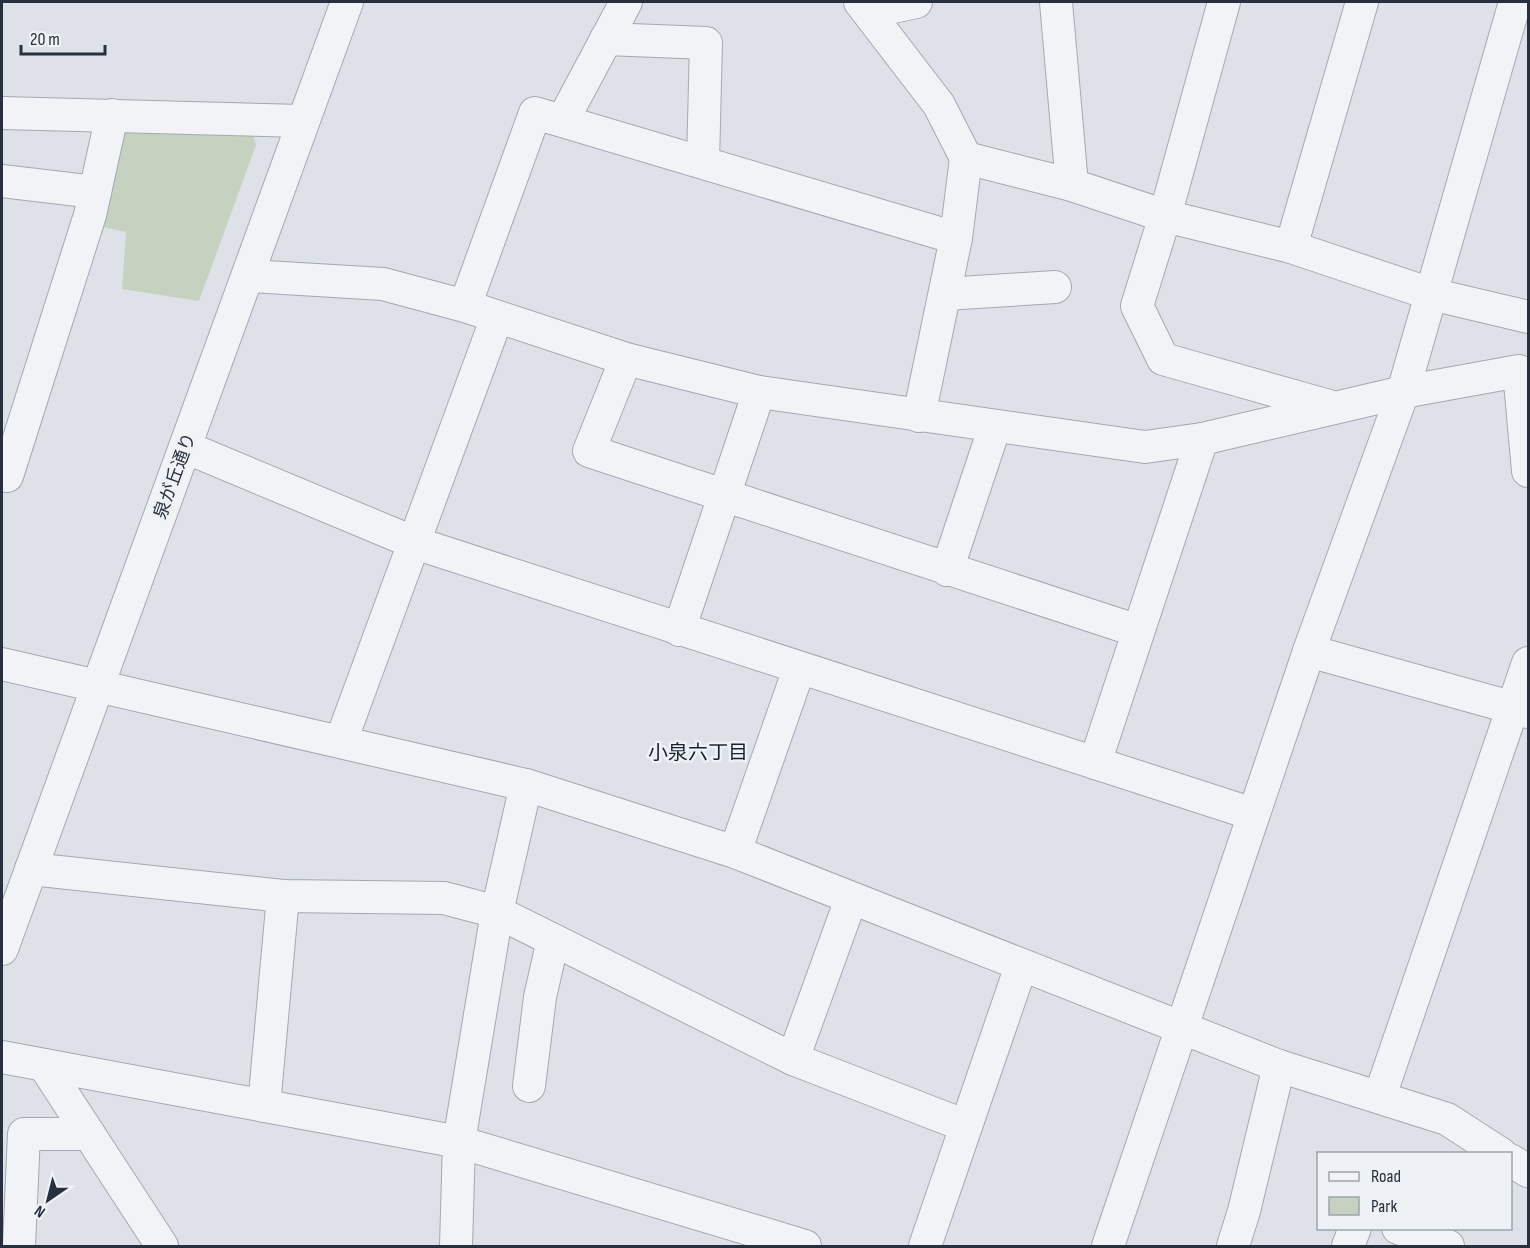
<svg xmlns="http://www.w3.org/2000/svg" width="1530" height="1248" font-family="'Sofia Sans Condensed','Noto Sans JP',sans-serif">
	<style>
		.green { fill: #c4d2bf }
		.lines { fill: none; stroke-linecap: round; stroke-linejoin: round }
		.minor-casing { stroke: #a3a9b2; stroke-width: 34 }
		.minor { stroke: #f1f3f6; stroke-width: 32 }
		.labels { text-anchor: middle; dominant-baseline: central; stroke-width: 5; stroke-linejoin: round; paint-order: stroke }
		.street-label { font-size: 18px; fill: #27303e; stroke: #eef1f5 }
		.neighbourhood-label { font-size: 20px; fill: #1a212f; stroke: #eef1f5 }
	</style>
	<rect width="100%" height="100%" fill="#dee2e8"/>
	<path class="green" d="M125,129L252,132L256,145L199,301L122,289L126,232L98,226Z"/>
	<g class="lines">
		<defs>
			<g id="minor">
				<path d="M860,2L939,105L966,158L956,238L919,416"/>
				<path d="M1056,2L1072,185"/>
				<path d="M1224,2L1165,216L1137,306L1163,359L1329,406"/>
				<path d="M870,12L916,2"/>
				<path d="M606,39L706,43L703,162"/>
				<path d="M2,113L302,121"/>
				<path d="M563,120L626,2"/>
				<path d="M966,158L1072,185L1165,216L1291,247L1431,294L1528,317"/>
				<path d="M2,181L95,192"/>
				<path d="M1291,247L1362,2"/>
				<path d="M249,276L383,284L465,306L626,359L759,392L1145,447L1202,439L1403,392L1519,371L1528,471"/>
				<path d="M945,294L1055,287"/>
				<path d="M465,306L535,113L956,238"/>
				<path d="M626,359L589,451L1138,631"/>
				<path d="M185,447L415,543L1253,814"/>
				<path d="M2,475L7,476L90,215L112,115"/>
				<path d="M947,570L995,426"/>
				<path d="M679,630L759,392"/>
				<path d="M1309,651L1528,712"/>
				<path d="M2,664L526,785L735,852L1279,1066L1447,1119L1501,1154"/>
				<path d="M341,741L497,317"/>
				<path d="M1095,763L1202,439"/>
				<path d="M735,852L799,669"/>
				<path d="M31,869L283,896L444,898L497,912L793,1059L966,1126"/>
				<path d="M2,949L347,2"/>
				<path d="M2,1057L459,1142L805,1246"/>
				<path d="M793,1059L851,899"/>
				<path d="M44,1065L162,1246"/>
				<path d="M529,1086L540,997L553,940"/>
				<path d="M1380,1096L1528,663"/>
				<path d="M264,1106L283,896"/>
				<path d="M1510,1160L1528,1171"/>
				<path d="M1398,1228L1448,1246"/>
				<path d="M19,1246L24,1134H89"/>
				<path d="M456,1246L459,1142L497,912L526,785"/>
				<path d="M925,1246L1021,966"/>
				<path d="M1108,1246L1309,651L1403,392L1515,2"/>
				<path d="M1233,1246L1244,1211L1279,1066"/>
				<path d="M1348,1246L1355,1228"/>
			</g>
		</defs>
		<use href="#minor" class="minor-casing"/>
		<use href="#minor" class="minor"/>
	</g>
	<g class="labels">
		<g class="street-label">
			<text transform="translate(175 476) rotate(-70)">泉が丘通り</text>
		</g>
		<g class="neighbourhood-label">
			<text x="698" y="753">小泉六丁目</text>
		</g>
	</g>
	<rect width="1530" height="1248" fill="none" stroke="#27303e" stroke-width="6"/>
	<rect x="1317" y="1152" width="195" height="78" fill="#eef1f5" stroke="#9ea4ac" stroke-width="1.5"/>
	<rect x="1329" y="1172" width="30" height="9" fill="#f1f3f6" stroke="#9ea4ac" stroke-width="1.5"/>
	<text x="1371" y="1182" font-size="18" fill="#27303e">Road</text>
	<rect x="1329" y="1197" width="30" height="18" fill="#c4d2bf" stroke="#9ea4ac" stroke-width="1.5"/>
	<text x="1371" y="1212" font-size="18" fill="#27303e">Park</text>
	<g transform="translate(48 1200) rotate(215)" stroke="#eef1f5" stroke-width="4.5" paint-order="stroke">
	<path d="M0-4.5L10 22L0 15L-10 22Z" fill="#27303e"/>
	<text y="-9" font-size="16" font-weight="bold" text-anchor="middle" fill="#27303e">N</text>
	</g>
	<path d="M21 45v9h84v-9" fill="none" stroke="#27303e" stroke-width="3"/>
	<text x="30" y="45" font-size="18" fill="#27303e" stroke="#eef1f5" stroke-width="4.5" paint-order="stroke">20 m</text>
</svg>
